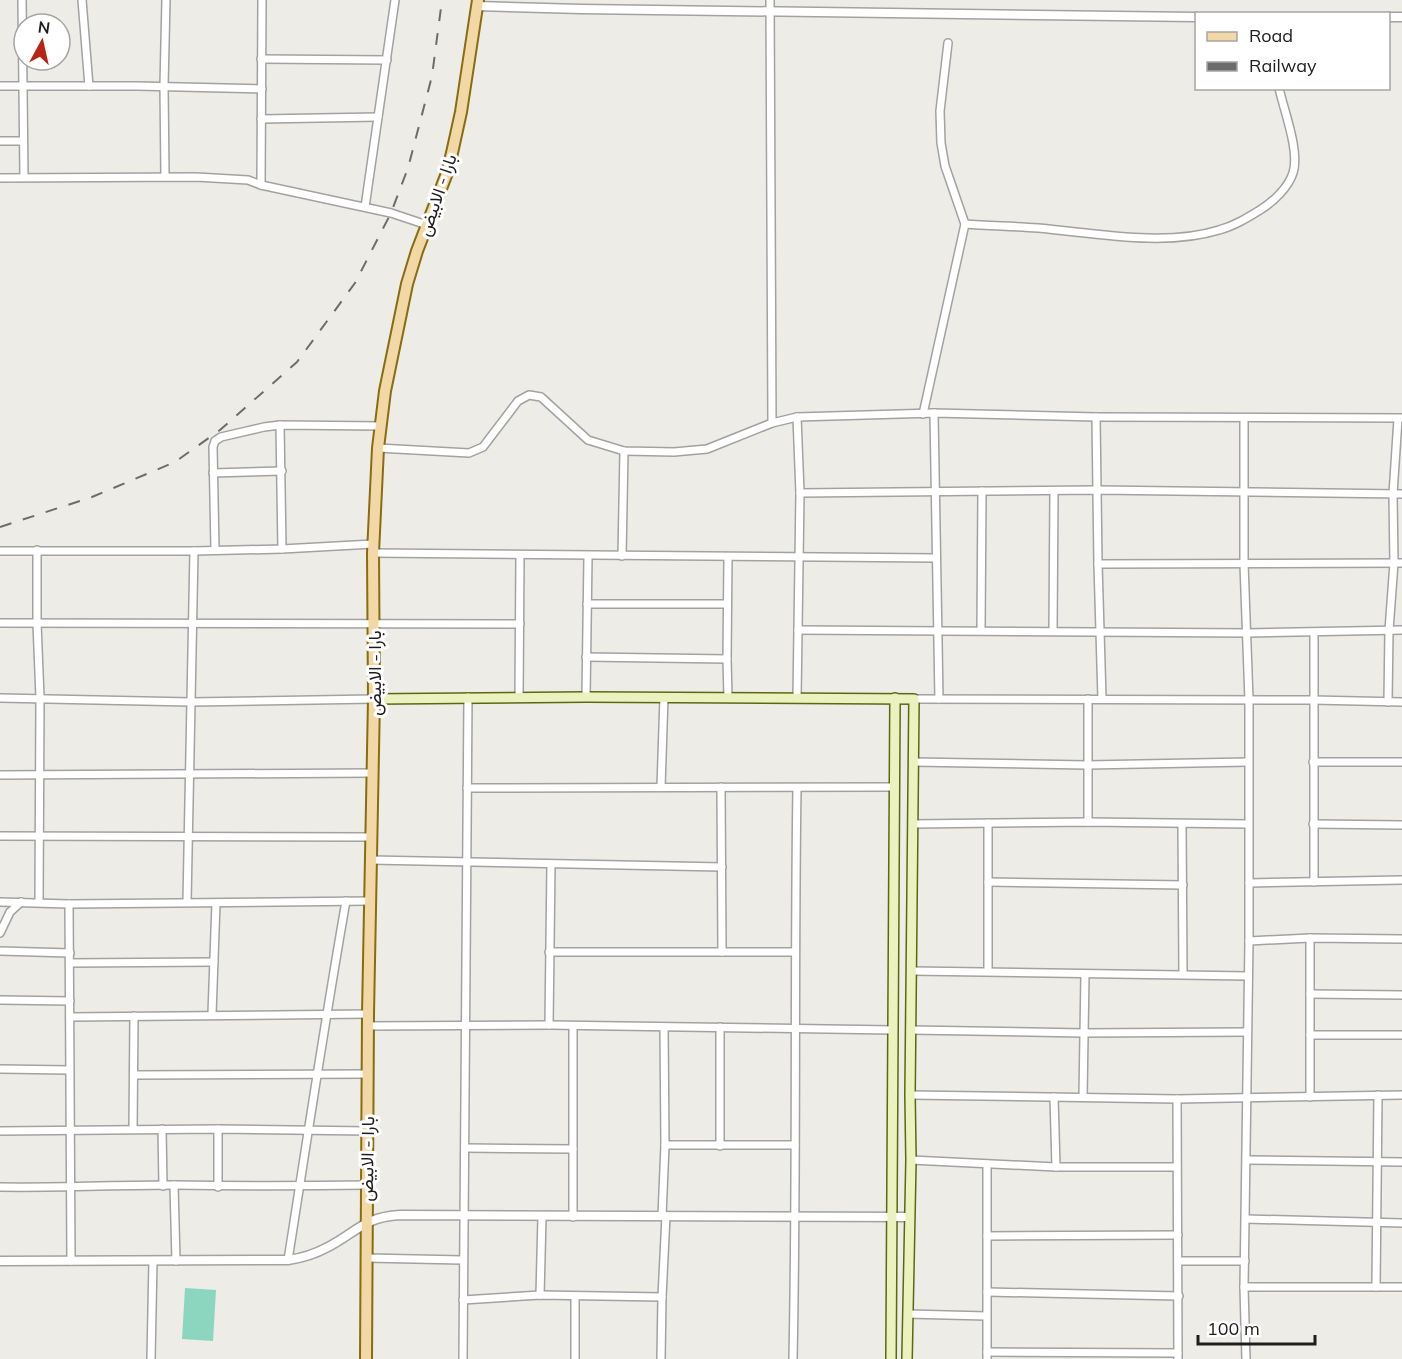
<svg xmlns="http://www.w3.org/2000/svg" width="1402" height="1359" font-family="Mulish,Vazirmatn,sans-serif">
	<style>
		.pitch { fill: #8cd5bf }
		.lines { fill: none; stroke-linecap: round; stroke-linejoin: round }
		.minor-casing { stroke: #a2a2a2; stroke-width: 10 }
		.tertiary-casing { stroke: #a2a2a2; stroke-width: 11 }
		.secondary-casing { stroke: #586a11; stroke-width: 12 }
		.primary-casing { stroke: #886c10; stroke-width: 14 }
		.minor { stroke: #fff; stroke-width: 7 }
		.tertiary { stroke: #fff; stroke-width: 8 }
		.secondary { stroke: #ebf2bf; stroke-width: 9 }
		.primary { stroke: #f2d8a7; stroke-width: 10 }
		.rail { stroke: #6c6c6c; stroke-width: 2; stroke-dasharray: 12 12; stroke-linecap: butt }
		.labels { text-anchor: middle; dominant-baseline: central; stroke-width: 6; stroke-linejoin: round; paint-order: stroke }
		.street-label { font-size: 18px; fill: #1e1e1e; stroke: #fff }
	</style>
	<rect width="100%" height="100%" fill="#eeece6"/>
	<path class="pitch" d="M185,1288L216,1290L213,1341L182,1339Z"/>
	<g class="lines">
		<defs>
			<g id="minor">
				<path d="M22,0L24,177"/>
				<path d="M82,0L89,86"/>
				<path d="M770,0L772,423"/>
				<path d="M261,59L387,60"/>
				<path d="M0,86H137L262,89"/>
				<path d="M261,119L378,117"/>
				<path d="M0,141H23"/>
				<path d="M165,176L164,86L166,0"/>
				<path d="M0,178L196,177L248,180L261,185L391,213L427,225"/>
				<path d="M261,185L262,0"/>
				<path d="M365,207L395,0"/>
				<path d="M965,224C989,226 1013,226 1038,228C1094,233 1165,247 1219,230C1234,226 1247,218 1260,210C1273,202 1288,188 1293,173C1300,151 1284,111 1279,88"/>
				<path d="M934,413L939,699"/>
				<path d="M923,414L965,224L945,166L941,143L940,111L948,43"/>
				<path d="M1096,417L1098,564L1102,699"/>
				<path d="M1244,418V564L1249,700V941L1244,1287L1246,1359"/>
				<path d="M280,425L282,549"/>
				<path d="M378,448L469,453L483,447L518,401L529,395L541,397L588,440L624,451L674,452L707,449L772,423L797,417L934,413L1096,417L1402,418"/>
				<path d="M213,473L282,471"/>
				<path d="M800,493L1097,490L1402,494"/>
				<path d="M37,550V623L40,698L39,902"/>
				<path d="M215,550L213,447L215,441L221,437L264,427L280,425L381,426"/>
				<path d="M0,551H194L282,549L373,544"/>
				<path d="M373,553L936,558"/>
				<path d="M622,556L624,451"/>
				<path d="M728,557L727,659L728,698"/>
				<path d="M1098,564L1402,563"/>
				<path d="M587,604H727"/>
				<path d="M0,623L520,624"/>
				<path d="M798,630L1248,633L1402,630"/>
				<path d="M981,630L982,491"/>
				<path d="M1053,631L1054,491"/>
				<path d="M1314,633V882"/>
				<path d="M586,657L727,659"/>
				<path d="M586,697L588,556"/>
				<path d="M0,698L191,702L374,699"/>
				<path d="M519,698L520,555"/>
				<path d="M797,698L800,493L797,417"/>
				<path d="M914,699L1313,700L1402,702"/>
				<path d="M1388,702L1389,630L1394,563L1393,494L1398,419"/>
				<path d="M913,762L1087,765L1248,762"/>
				<path d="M1313,762H1402"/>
				<path d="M0,775L372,773"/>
				<path d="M661,787L664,697"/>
				<path d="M721,787L722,952"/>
				<path d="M467,788L894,787"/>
				<path d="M1088,822V699"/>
				<path d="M913,824L1088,822L1248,824"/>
				<path d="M1182,824L1183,974"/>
				<path d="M1313,824L1402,825"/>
				<path d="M0,836L371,837"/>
				<path d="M371,860L722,867"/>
				<path d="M988,882L1183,885"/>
				<path d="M1249,883L1402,880"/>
				<path d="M0,902L69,904L370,901"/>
				<path d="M187,902L194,551"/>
				<path d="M69,904L71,1261"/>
				<path d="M0,933L10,912L21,902"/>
				<path d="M1249,941L1310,938L1402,939"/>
				<path d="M0,951L70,953"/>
				<path d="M549,952H794"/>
				<path d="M70,963L214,962"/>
				<path d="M912,971L1247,976"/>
				<path d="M988,971V823"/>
				<path d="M1310,994L1402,995"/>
				<path d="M0,1000L70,1001"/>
				<path d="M212,1014L216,903"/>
				<path d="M70,1017L368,1014"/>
				<path d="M549,1025L551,864"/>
				<path d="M368,1026L549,1025L893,1030"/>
				<path d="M573,1026V1217"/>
				<path d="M911,1030L1083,1033L1247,1032"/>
				<path d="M1310,1035H1402"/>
				<path d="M0,1069L69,1070"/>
				<path d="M134,1075L368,1074"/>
				<path d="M910,1095L1177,1099L1402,1095"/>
				<path d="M1054,1097L1056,1167"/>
				<path d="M1083,1097L1085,974"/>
				<path d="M1310,1097V938"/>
				<path d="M1177,1099L1178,1359"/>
				<path d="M133,1129L134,1016"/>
				<path d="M162,1129L163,1186"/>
				<path d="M218,1129V1187"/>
				<path d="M0,1131L218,1129L368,1131"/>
				<path d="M665,1145H795"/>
				<path d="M720,1146V1027"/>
				<path d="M465,1148L573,1149"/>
				<path d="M911,1160L1056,1167H1177"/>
				<path d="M1247,1160L1402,1162"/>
				<path d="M174,1185L176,1261"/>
				<path d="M0,1187C58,1188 116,1185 174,1185C238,1186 302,1186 367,1185"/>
				<path d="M662,1216L665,1145L664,1027"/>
				<path d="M1246,1219L1402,1223"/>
				<path d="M987,1236L1178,1235"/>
				<path d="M367,1258L462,1260"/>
				<path d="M288,1260C307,1140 325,1020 346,901"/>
				<path d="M1179,1261H1245"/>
				<path d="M1244,1287H1402"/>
				<path d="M1376,1287L1378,1095"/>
				<path d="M987,1292L1179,1296"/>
				<path d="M540,1295L542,1217"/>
				<path d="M575,1296V1359"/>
				<path d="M463,1300L540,1295L662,1297"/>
				<path d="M908,1314L986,1316"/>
				<path d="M987,1352L1178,1353"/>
				<path d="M151,1359L153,1261"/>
				<path d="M463,1359L468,697"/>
				<path d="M661,1359L662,1297L666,1216"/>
				<path d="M793,1359C797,1169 794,979 797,788"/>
				<path d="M987,1359V1164"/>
			</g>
			<g id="tertiary">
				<path d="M477,6L581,9L1196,17"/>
				<path d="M1388,17H1402"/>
				<path d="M0,1261L288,1260C303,1258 315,1254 328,1247C357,1232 364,1217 400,1215L910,1217"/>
			</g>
			<g id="secondary">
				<path d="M374,699L586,697L914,699L910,1095L911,1160L907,1359"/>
				<path d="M891,1359L895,698"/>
			</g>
			<path id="primary" d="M366,1359L368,1014L374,699L373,553L378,448L385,391L407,284L417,251L447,173L452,153L461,112L478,0"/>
		</defs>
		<use href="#minor" class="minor-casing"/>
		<use href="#tertiary" class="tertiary-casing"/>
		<use href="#secondary" class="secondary-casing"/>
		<use href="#primary" class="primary-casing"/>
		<use href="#minor" class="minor"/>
		<use href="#tertiary" class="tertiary"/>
		<use href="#secondary" class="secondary"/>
		<use href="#primary" class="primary"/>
		<path class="rail" d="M0,527L92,497L175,462L220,430L297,362L355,283L391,213L408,168L432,76L442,0"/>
	</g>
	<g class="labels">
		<g class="street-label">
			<text transform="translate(437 195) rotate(-71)">بارا - الابيض</text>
			<text transform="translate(374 673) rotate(-90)">بارا - الابيض</text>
			<text transform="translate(367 1159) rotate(-89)">بارا - الابيض</text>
		</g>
	</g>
	<rect x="1195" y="12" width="195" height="78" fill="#ffffff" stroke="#a5a5a5" stroke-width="1.5"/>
	<rect x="1207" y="32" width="30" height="9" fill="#f2d8a7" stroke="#a5a5a5" stroke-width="1.5"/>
	<text x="1249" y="42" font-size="18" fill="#1e1e1e">Road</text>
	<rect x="1207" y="62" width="30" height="9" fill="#6c6c6c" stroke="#a5a5a5" stroke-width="1.5"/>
	<text x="1249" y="72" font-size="18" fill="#1e1e1e">Railway</text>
	<g transform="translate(42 42) rotate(8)"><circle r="28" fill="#ffffff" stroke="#a5a5a5" stroke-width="1.5"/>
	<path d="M0-4.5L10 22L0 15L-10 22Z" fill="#b72516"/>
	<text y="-9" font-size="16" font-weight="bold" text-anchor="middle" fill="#1e1e1e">N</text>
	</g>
	<path d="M1198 1335v9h117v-9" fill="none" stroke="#1e1e1e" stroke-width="3"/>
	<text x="1207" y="1335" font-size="18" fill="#1e1e1e" stroke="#ffffff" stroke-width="4.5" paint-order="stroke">100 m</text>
</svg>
